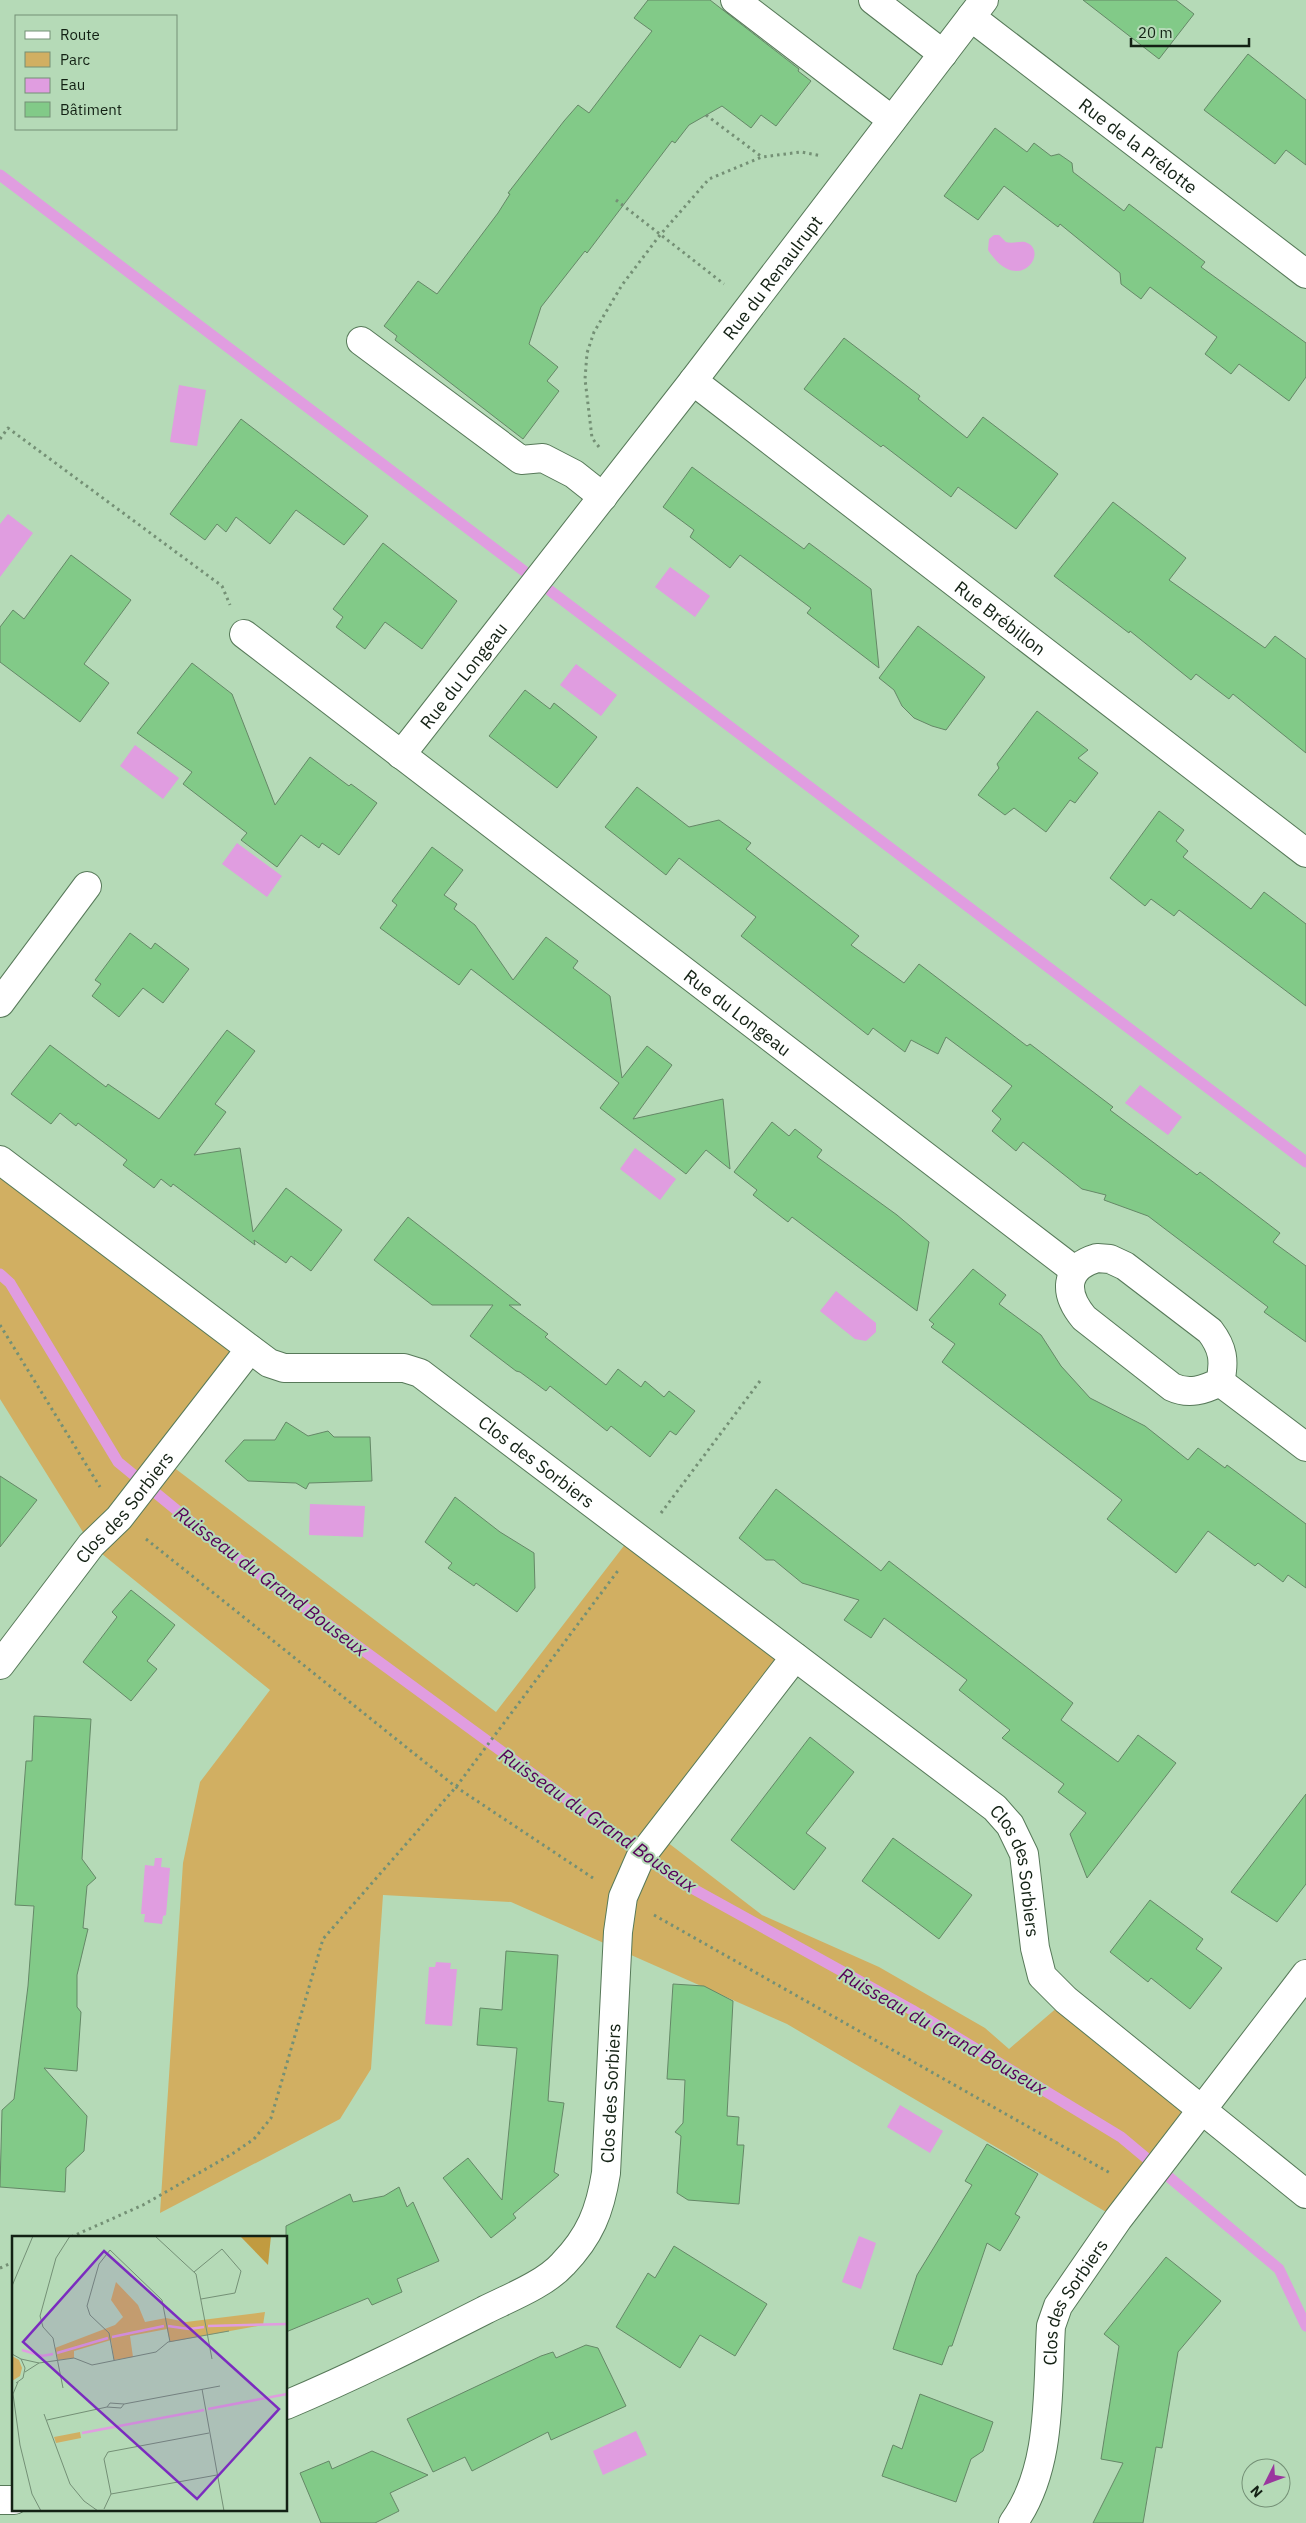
<svg xmlns="http://www.w3.org/2000/svg" width="1306" height="2523" font-family="'IBM Plex Sans',sans-serif">
	<style>
		.green { fill: #d1af62 }
		.water { fill: #e09de0 }
		.lines { fill: none; stroke-linecap: round; stroke-linejoin: round }
		.stream { stroke: #e09de0; stroke-width: 11 }
		.building { fill: #82ca88; stroke: #658867 }
		.minor-casing { stroke: #577959; stroke-width: 30 }
		.path { stroke: #749075; stroke-width: 3; stroke-dasharray: 2.5 4; stroke-linecap: butt }
		.minor { stroke: #fff; stroke-width: 28 }
		.labels { text-anchor: middle; dominant-baseline: central; stroke-width: 4; stroke-linejoin: round; paint-order: stroke }
		.street-label { font-size: 18px; fill: #132114; stroke: #b5dab7 }
		.water-label { font-size: 19px; font-style: italic; fill: #560159; stroke: #b5dab7 }
		.inset-river { fill: none; stroke: #e09de0; stroke-width: 2.5 }
		.inset-road { fill: none; stroke: #749076; stroke-width: 1 }
		.view { fill: #7b2cbf; fill-opacity: 0.15; stroke: #7b2cbf; stroke-width: 2.5 }
		.inset-edge { fill: none; stroke: #132114; stroke-width: 2.5 }
	</style>
	<rect width="100%" height="100%" fill="#b5dab7"/>
	<path class="green" d="M0,1160L250,1349L164,1460L496,1712L633,1534L795,1657L658,1835L762,1915L879,1967L985,2028L1009,2049L1066,2000L1202,2110L1118,2219L787,2024L511,1902L383,1895L371,2069L340,2119L160,2213L183,1863L200,1782L270,1690L91,1545L0,1399Z"/>
	<g class="water">
		<path d="M994,235H999L1006,242C1012,244 1019,241 1025,242C1051,250 1019,298 988,250L989,239Z"/>
		<path d="M179,385L206,390L197,446L170,442Z"/>
		<path d="M8,514L33,533L0,577V524Z"/>
		<path d="M670,567L710,596L695,617L655,587Z"/>
		<path d="M576,664L617,695L601,716L560,685Z"/>
		<path d="M135,745L179,778L163,799L120,766Z"/>
		<path d="M237,843L282,876L267,897L222,864Z"/>
		<path d="M1140,1085L1182,1117L1168,1135L1125,1103Z"/>
		<path d="M635,1148L676,1179L660,1200L620,1169Z"/>
		<path d="M836,1291L876,1323V1332L866,1341L855,1339L820,1311Z"/>
		<path d="M310,1504L365,1506L363,1537L309,1535Z"/>
		<path d="M155,1858H162L161,1867L170,1868L166,1915L163,1916L162,1924L144,1922L145,1914H141L145,1865L154,1866Z"/>
		<path d="M436,1962L451,1963L450,1969H457L452,2026L425,2024L429,1967H435Z"/>
		<path d="M900,2105L943,2131L930,2153L887,2127Z"/>
		<path d="M859,2236L876,2243L861,2289L842,2282Z"/>
		<path d="M636,2431L647,2455L603,2475L593,2451Z"/>
	</g>
	<g class="lines">
		<g class="stream">
			<path d="M0,175L1306,1162"/>
			<path d="M0,1274L10,1283L118,1462L218,1544L679,1881L912,2010L1121,2137L1279,2269L1306,2326"/>
		</g>
	</g>
	<g class="building">
		<path d="M648,0H710L799,69L798,71L811,81L776,126L761,115L751,128L722,106L689,125L675,143L672,141L587,253L585,251L541,307L529,344L558,367L547,381L559,391L523,439L395,340L397,336L384,326L418,281L437,294L498,213L510,194L508,193L564,121L578,105L589,113L652,31L634,18Z"/>
		<path d="M1083,0H1176L1194,14L1159,59Z"/>
		<path d="M1248,54L1306,100V165L1286,150L1275,164L1204,110Z"/>
		<path d="M995,128L1027,152L1034,143L1051,156L1059,154L1072,163L1073,172L1124,211L1129,204L1205,262L1201,267L1306,343V377L1289,401L1239,364L1231,374L1205,354L1217,337L1150,287L1141,299L1121,284L1120,273L1060,224L1058,227L1004,186L978,220L944,196Z"/>
		<path d="M844,338L920,396L918,399L967,438L983,417L1058,474L1016,529L958,487L951,497L883,445L881,447L804,389Z"/>
		<path d="M241,419L368,516L344,545L296,510L270,544L236,517L226,532L217,524L205,540L170,514Z"/>
		<path d="M692,467L804,549L809,543L871,589L879,668L807,613L811,608L740,555L730,568L690,537L694,530L663,507Z"/>
		<path d="M1113,502L1186,558L1169,580L1265,648L1275,636L1306,659V753L1233,694L1229,699L1196,674L1191,680L1130,631L1129,633L1054,576Z"/>
		<path d="M383,543L457,601L422,649L385,622L365,649L336,627L343,617L333,609Z"/>
		<path d="M71,555L131,600L84,664L109,683L80,722L0,662V627L13,610L24,619Z"/>
		<path d="M918,626L985,677L946,730L932,726L914,718L902,706L894,690L879,678Z"/>
		<path d="M192,663L232,694L275,805L310,757L349,786L351,784L377,803L339,855L322,843L319,848L301,835L277,867L241,840L247,833L183,784L192,772L137,733Z"/>
		<path d="M525,690L550,709L554,703L597,737L557,788L489,736Z"/>
		<path d="M1037,711L1088,750L1078,758L1098,773L1075,803L1070,800L1046,832L1014,808L1005,815L978,795L999,768L997,764Z"/>
		<path d="M637,787L689,827L719,820L751,843L746,849L859,936L851,945L904,983L919,964L1027,1046L1030,1044L1113,1107L1110,1110L1197,1175L1200,1172L1280,1233L1273,1242L1306,1266V1342L1264,1312L1268,1307L1148,1216L1104,1200L1106,1195L1082,1189L1023,1142L1016,1151L992,1131L1001,1119L992,1111L1012,1086L946,1037L938,1054L911,1040L905,1052L873,1028L868,1035L741,936L756,917L679,858L666,875L605,827Z"/>
		<path d="M1159,811L1184,830L1176,841L1188,851L1183,857L1251,909L1264,892L1306,924V1006L1179,910L1174,916L1151,899L1145,906L1110,878Z"/>
		<path d="M432,847L463,870L444,895L457,904L454,909L475,925L513,980L546,937L578,961L573,968L610,996L622,1078L647,1046L672,1065L633,1119L723,1099L730,1169L706,1150L686,1174L600,1108L619,1083L471,969L459,985L380,928L397,905L392,901Z"/>
		<path d="M130,933L151,949L155,943L189,969L163,1003L143,988L119,1017L92,996L101,984L95,980Z"/>
		<path d="M227,1030L255,1051L215,1104L226,1112L194,1155L240,1148L253,1232L286,1188L342,1230L311,1271L291,1256L286,1263L254,1240L255,1245L173,1184L171,1187L161,1179L154,1188L123,1165L127,1160L78,1123L76,1126L60,1113L51,1124L11,1094L50,1045L106,1087L108,1084L159,1119Z"/>
		<path d="M772,1122L789,1136L795,1129L822,1150L817,1157L897,1215L929,1242L917,1311L792,1217L788,1222L753,1195L757,1190L734,1172Z"/>
		<path d="M408,1217L521,1305H509L548,1334L545,1337L606,1385L618,1369L641,1387L645,1381L664,1397L669,1391L695,1411L676,1435L670,1431L650,1457L611,1426L607,1431L550,1386L546,1391L520,1372L516,1371L470,1336L493,1305H432L374,1260Z"/>
		<path d="M973,1269L1006,1295L999,1304L1041,1335L1061,1366L1090,1398L1145,1426L1188,1460L1198,1448L1225,1468L1227,1465L1306,1524V1588L1288,1575L1283,1582L1258,1563L1255,1566L1208,1531L1176,1573L1107,1519L1122,1500L942,1362L955,1344L931,1327L934,1324L929,1320Z"/>
		<path d="M286,1422L308,1436L328,1431L334,1437H370L372,1481L309,1483L306,1489L296,1483L248,1481L225,1461L244,1440H275Z"/>
		<path d="M0,1476L37,1500L0,1547Z"/>
		<path d="M776,1489L881,1571L889,1561L1073,1703L1061,1720L1118,1762L1138,1735L1176,1763L1087,1878L1070,1834L1086,1813L1058,1792L1064,1784L1002,1738L1010,1730L959,1690L967,1680L884,1618L871,1638L844,1620L859,1600L802,1583L774,1560H766L739,1538Z"/>
		<path d="M455,1497L500,1532L534,1553L535,1588L517,1612L476,1583L474,1586L448,1568L452,1563L425,1542Z"/>
		<path d="M131,1590L175,1625L147,1661L157,1669L131,1701L83,1662L117,1617L112,1612Z"/>
		<path d="M34,1716L91,1719L82,1859L96,1878L87,1886L83,1928L88,1929L77,1975V2007L81,2012L77,2071L44,2068L87,2116L84,2151L66,2168L65,2192L0,2187L2,2110L14,2099L28,1986L34,1906L15,1905L26,1761H32Z"/>
		<path d="M810,1737L854,1772L806,1833L826,1848L794,1890L731,1840Z"/>
		<path d="M1306,1794V1884L1277,1922L1231,1892Z"/>
		<path d="M893,1838L972,1895L939,1939L862,1881Z"/>
		<path d="M1150,1900L1203,1939L1196,1949L1222,1968L1190,2009L1151,1978L1148,1982L1110,1952Z"/>
		<path d="M506,1951L558,1955L548,2101L564,2103L554,2172L559,2175L513,2214L516,2218L491,2238L443,2178L468,2158L502,2200L517,2048L477,2045L480,2008L502,2010Z"/>
		<path d="M673,1984L704,1986L733,2001L727,2116L739,2117L737,2145H744L739,2204L688,2200L677,2193L681,2136L675,2132L683,2123L685,2080L667,2079Z"/>
		<path d="M987,2144L1038,2174L1015,2214L1020,2217L1000,2251L987,2243L952,2346H949L942,2365L893,2349L917,2275L972,2185L965,2181Z"/>
		<path d="M399,2187L407,2207L413,2202L439,2261L397,2279L402,2292L372,2305L368,2298L286,2332V2226L350,2194L353,2202L384,2196Z"/>
		<path d="M674,2246L767,2304L735,2356L700,2335L680,2368L616,2327L648,2273L655,2278Z"/>
		<path d="M1166,2257L1221,2301L1178,2352L1162,2448L1156,2447L1143,2523H1093L1123,2463L1101,2459L1119,2346L1104,2334Z"/>
		<path d="M586,2345L598,2348L626,2406L551,2440L548,2432L472,2471L465,2457L433,2472L407,2419L541,2356L553,2352L556,2358Z"/>
		<path d="M920,2394L993,2422L983,2451L971,2459L956,2502L882,2476L893,2445L902,2449Z"/>
		<path d="M372,2451L428,2475L390,2493L399,2511L375,2523H321L300,2473L329,2461L332,2469Z"/>
	</g>
	<g class="lines">
		<defs>
			<g id="minor">
				<path d="M735,0L892,120"/>
				<path d="M873,0L943,54"/>
				<path id="s1" d="M971,17L1306,274"/>
				<path d="M361,341L521,460L543,458L574,474L603,497"/>
				<path id="s2" d="M693,381L1306,853"/>
				<path id="s3" d="M244,634L1074,1270"/>
				<path id="s4" d="M401,755L693,381L984,0"/>
				<path d="M0,1003L87,886"/>
				<path id="s5" d="M0,1160L269,1363L284,1368H404L420,1373L995,1808L1010,1825L1024,1854L1035,1948L1042,1976L1066,2000L1306,2194"/>
				<path d="M1097,1258L1110,1259L1125,1266L1210,1331C1223,1348 1225,1361 1220,1382C1204,1390 1189,1395 1172,1387L1084,1318C1064,1294 1063,1268 1097,1258Z"/>
				<path d="M1220,1382L1306,1447"/>
				<path id="s6" d="M0,1665L91,1545L119,1518L250,1349"/>
				<path id="s7" d="M286,2405C355,2376 418,2344 485,2310C509,2298 545,2284 563,2264C590,2236 600,2211 606,2173L618,1932L623,1897L640,1858L795,1657"/>
				<path d="M0,2500H14"/>
				<path id="s8" d="M1013,2523C1053,2468 1047,2390 1051,2326L1058,2306L1118,2219L1306,1974"/>
			</g>
		</defs>
		<use href="#minor" class="minor-casing"/>
		<g class="path">
			<path d="M706,115L762,157"/>
			<path d="M616,200L724,284"/>
			<path d="M0,439L8,428L222,586L230,605"/>
			<path d="M599,447L592,438L585,379L587,353L594,332L622,285L660,235L709,179L762,157L801,152L822,156"/>
			<path d="M0,1325L100,1487"/>
			<path d="M661,1513L760,1381"/>
			<path d="M146,1539L456,1787L593,1878"/>
			<path d="M654,1915L1110,2173"/>
			<path d="M71,2237L143,2205L232,2154L254,2139L271,2118L323,1939L456,1787L620,1568"/>
			<path d="M0,2268L14,2262"/>
		</g>
		<use href="#minor" class="minor"/>
	</g>
	<g class="labels">
		<g class="street-label">
			<text stroke="none"><textPath href="#s1" startOffset="211">Rue de la Prélotte</textPath></text>
			<text stroke="none"><textPath href="#s4" startOffset="605">Rue du Renaulrupt</textPath></text>
			<text stroke="none"><textPath href="#s2" startOffset="388">Rue Brébillon</textPath></text>
			<text stroke="none"><textPath href="#s4" startOffset="101">Rue du Longeau</textPath></text>
			<text stroke="none"><textPath href="#s3" startOffset="622">Rue du Longeau</textPath></text>
			<text stroke="none"><textPath href="#s5" startOffset="636">Clos des Sorbiers</textPath></text>
			<text stroke="none"><textPath href="#s6" startOffset="201">Clos des Sorbiers</textPath></text>
			<text stroke="none"><textPath href="#s5" startOffset="1279">Clos des Sorbiers</textPath></text>
			<text stroke="none"><textPath href="#s7" startOffset="494">Clos des Sorbiers</textPath></text>
			<text stroke="none"><textPath href="#s8" startOffset="234">Clos des Sorbiers</textPath></text>
		</g>
		<g class="water-label">
			<text transform="translate(271 1581) rotate(37)">Ruisseau du Grand Bouseux</text>
			<text transform="translate(598 1820) rotate(35)">Ruisseau du Grand Bouseux</text>
			<text transform="translate(943 2031) rotate(30)">Ruisseau du Grand Bouseux</text>
		</g>
	</g>
	<g transform="translate(12 2236)">
		<rect width="275" height="275" fill="#b5dab7"/>
		<path d="M104,46L126,69L133,86L154,82L174,86L253,76L251,89L158,106L155,93L118,100L121,121L102,124L99,104L62,115V122L46,124L43,112L103,89L111,81L99,64ZM0,120L7,124L10,132L8,140L0,145ZM68,196L69,202L44,207L42,201Z" fill="#d1af62"/>
		<path d="M228,0H259L256,29Z" fill="#c19b40"/>
		<path class="inset-river" d="M156,90L177,93L192,91M196,90L275,88M100,101L152,90M10,114L30,120L41,118M45,117L96,102M196,173L275,158M70,197L192,174"/>
		<path class="inset-road" d="M143,0L184,38L200,123M182,36L210,13L229,35L223,57L189,63M0,50L21,0M0,118L9,123L13,132L11,142L4,147M9,123L27,127M102,124L97,97L78,79L75,70L87,28L98,14L150,64L158,106M13,136L27,127L62,122L80,129L144,116L156,106L217,95M6,146L1,158L8,209L20,258L29,275M51,152L41,102L31,91L28,80L44,22L58,0M190,153L212,275M95,171L109,172L112,168M32,178L58,248L72,265L86,275M35,184L95,171L98,167L112,168L208,150M99,258L92,223L96,216L197,197M99,258L205,239M92,273L99,258"/>
		<path class="view" d="M92,15L267,173L185,263L11,106Z"/>
		<rect width="275" height="275" class="inset-edge"/>
	</g>
	<rect x="15" y="15" width="162" height="115" fill="#b5dab7" stroke="#749076"/>
	<rect x="25" y="31" width="25" height="8" fill="#ffffff" stroke="#749076"/>
	<text x="60" y="40" font-size="15" fill="#132114">Route</text>
	<rect x="25" y="52" width="25" height="15" fill="#d1af62" stroke="#749076"/>
	<text x="60" y="65" font-size="15" fill="#132114">Parc</text>
	<rect x="25" y="78" width="25" height="15" fill="#e09de0" stroke="#749076"/>
	<text x="60" y="90" font-size="15" fill="#132114">Eau</text>
	<rect x="25" y="102" width="25" height="15" fill="#82ca88" stroke="#749076"/>
	<text x="60" y="115" font-size="15" fill="#132114">Bâtiment</text>
	<g transform="translate(1266 2483) rotate(228)"><circle r="24" fill="#b5dab7" stroke="#749076"/>
	<path d="M0-4L9 19L0 12L-9 19Z" fill="#9a379e"/>
	<text y="-8" font-size="14" font-weight="bold" text-anchor="middle" fill="#132114">N</text>
	</g>
	<path d="M1131 38v8h118v-8" fill="none" stroke="#132114" stroke-width="2.5"/>
	<text x="1138" y="38" font-size="15" fill="#132114" stroke="#b5dab7" stroke-width="4" paint-order="stroke">20 m</text>
</svg>
